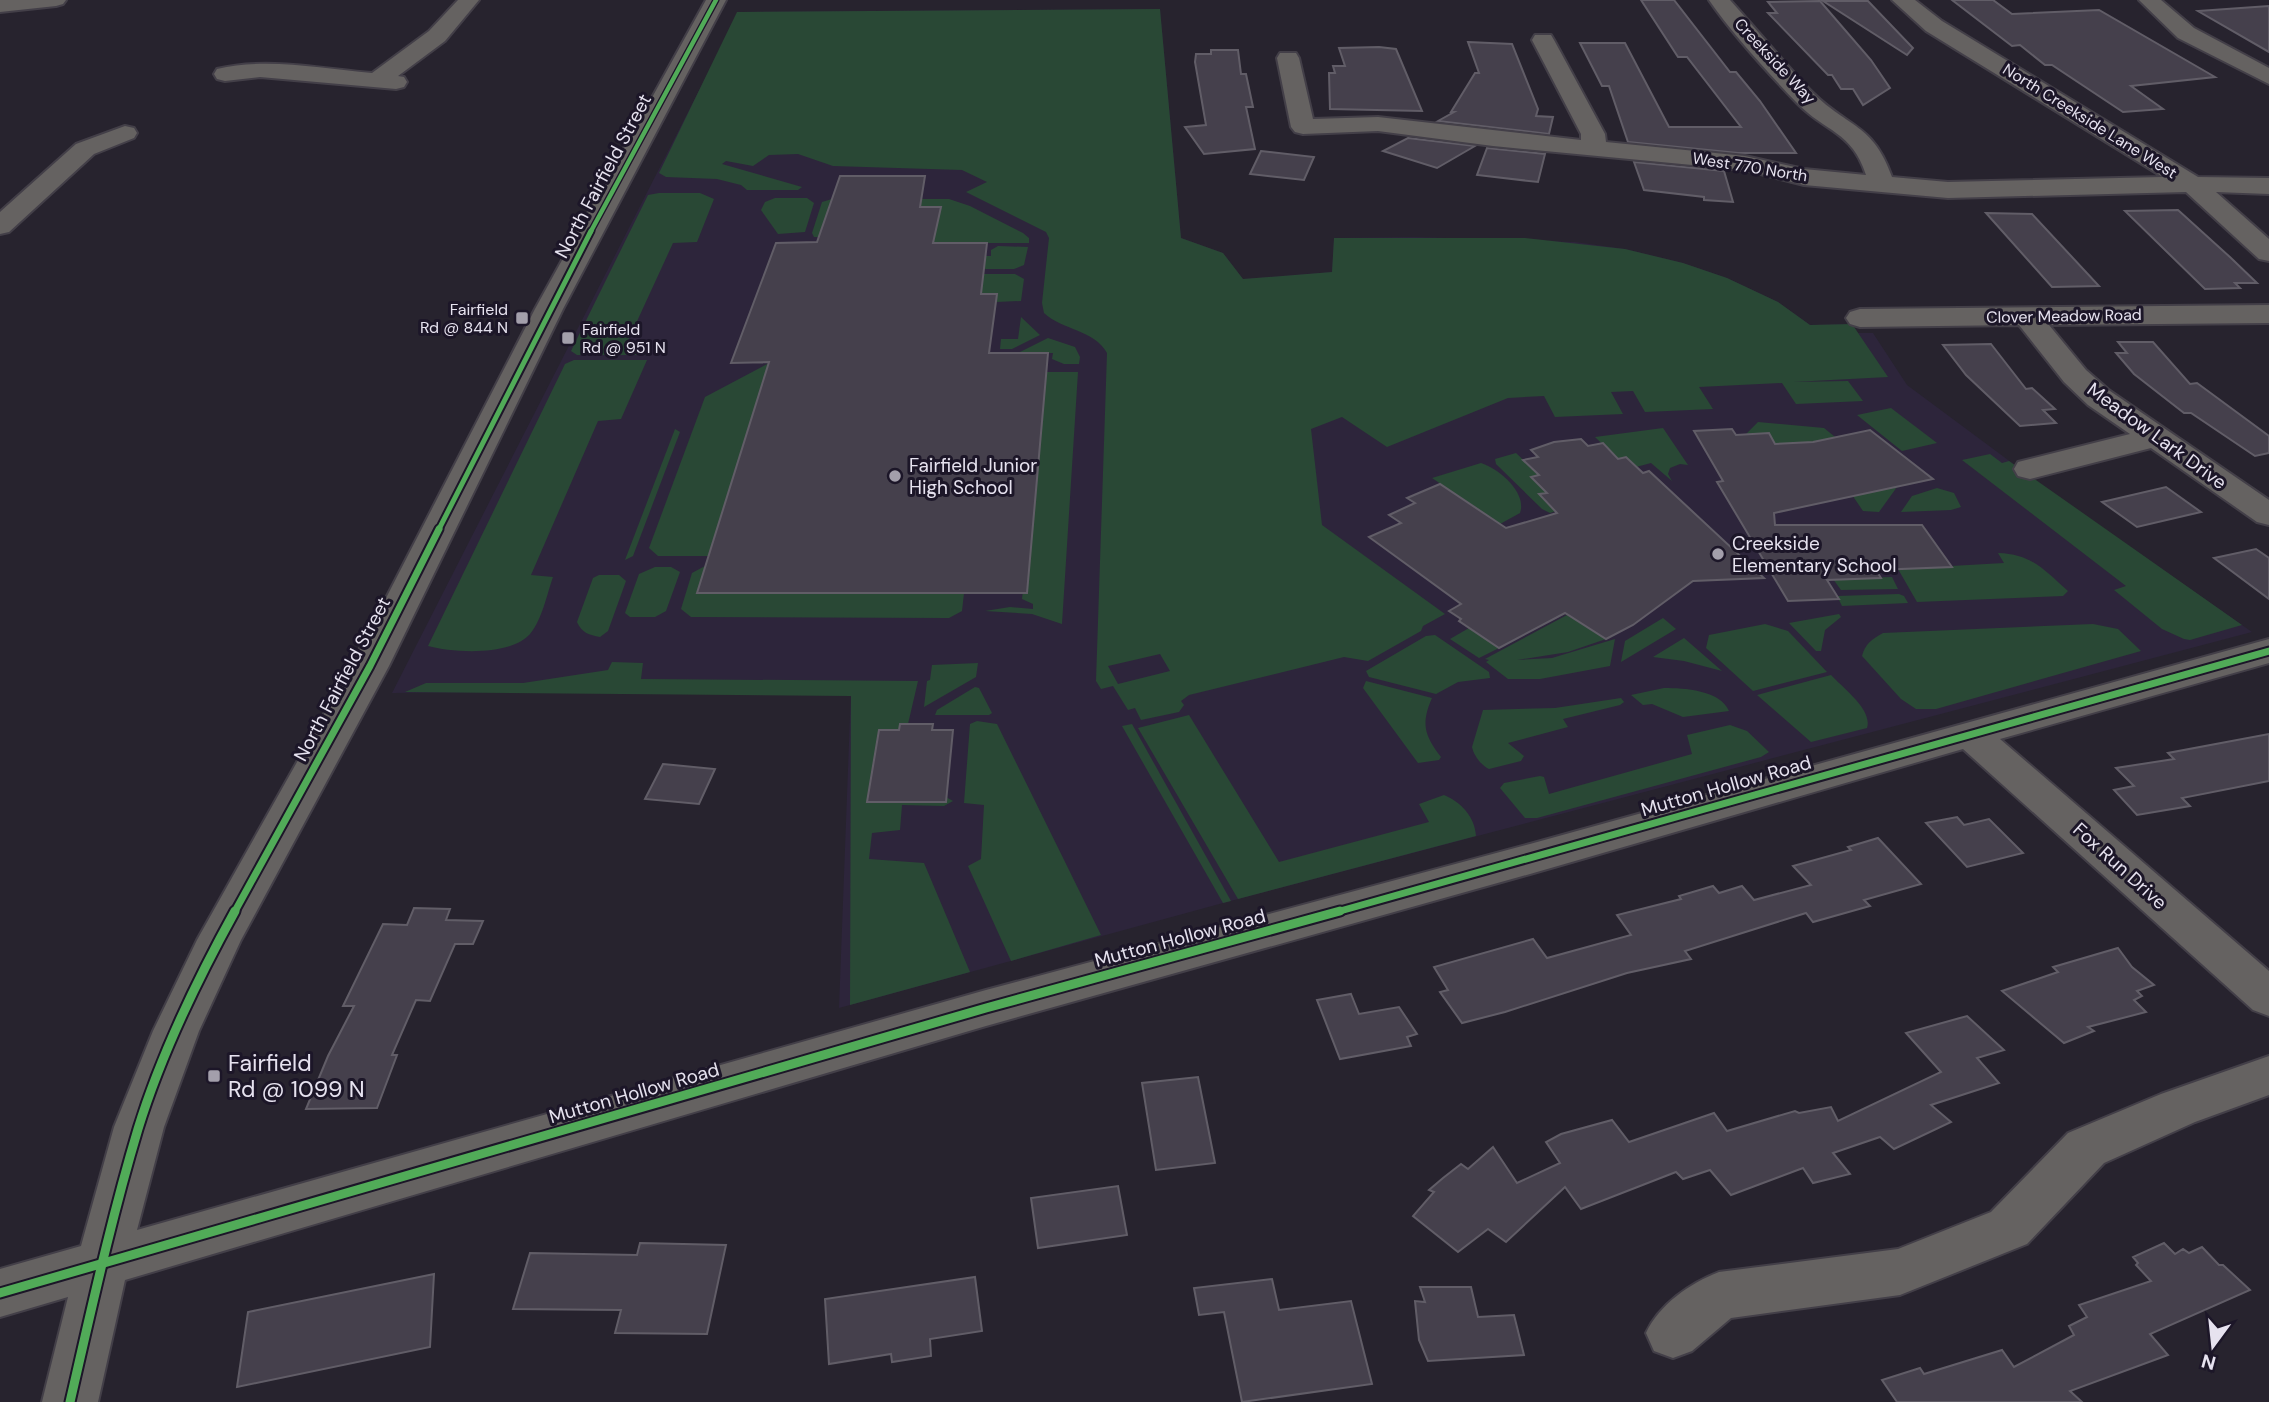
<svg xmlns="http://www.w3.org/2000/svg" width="2269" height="1402" font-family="'DM Sans',sans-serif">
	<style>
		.built { fill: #2d253b }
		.green { fill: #294835; fill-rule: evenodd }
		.building { fill: #45404c; stroke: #615d67; stroke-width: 2 }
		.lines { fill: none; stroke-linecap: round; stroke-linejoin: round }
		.minor-casing { stroke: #433f48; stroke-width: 4 }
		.minor { fill: #656261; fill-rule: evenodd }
		.cycleway-far3-casing { stroke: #1c1628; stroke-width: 7 }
		.cycleway-far2-casing { stroke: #1c1628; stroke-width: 9 }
		.cycleway-far1-casing { stroke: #1c1628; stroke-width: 11 }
		.cycleway-casing { stroke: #1c1628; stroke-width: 13 }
		.cycleway-far3 { stroke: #51ab58; stroke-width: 4.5 }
		.cycleway-far2 { stroke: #51ab58; stroke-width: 5 }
		.cycleway-far1 { stroke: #51ab58; stroke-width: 7 }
		.cycleway { stroke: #51ab58; stroke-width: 9 }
		.poi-dot { fill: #a39fab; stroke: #1c1628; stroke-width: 2.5 }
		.labels { text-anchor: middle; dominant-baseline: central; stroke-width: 6; stroke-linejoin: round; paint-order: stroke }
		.far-street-label { font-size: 16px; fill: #e6e2ef; stroke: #1c1628 }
		.far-poi-label { font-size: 16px; fill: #e6e2ef; stroke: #1c1628; text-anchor: end }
		.street-label { font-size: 19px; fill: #e6e2ef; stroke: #1c1628 }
		.poi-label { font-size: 19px; fill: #e6e2ef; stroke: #1c1628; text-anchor: start }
		.near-poi-label { font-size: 23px; fill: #e6e2ef; stroke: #1c1628; text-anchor: start }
	</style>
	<rect width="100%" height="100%" fill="#27232e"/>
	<path class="built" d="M1160,9L1181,238L1223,253L1243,279L1332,272L1334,238L1414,237L1575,242L1625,249L1683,263L1727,278L1778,302L1810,325L1852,324L1858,333H1873L1907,385L2043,486L2252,632L1223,903L839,1008L851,689L392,693L739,12Z"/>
	<g class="green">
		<path d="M1160,9L1181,238L1223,253L1243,279L1332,272L1334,238H1525L1625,249L1683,263L1727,278L1778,302L1810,325L1852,324L1888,377L1793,382L1848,381L1863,401L1796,404L1782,383L1699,387L1713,409L1645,412L1633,391L1611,392L1623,414L1555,417L1544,396L1508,398L1387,447L1342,417L1311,429L1322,525L1445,614L1423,626L1421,631L1368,661L1344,657L1189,695L1181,701L1184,705L1179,712L1141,720L1135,708L1128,710L1113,686L1101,689L1096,681L1107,353C1095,330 1062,330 1044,313L1042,303L1049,238L1046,232L966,192L987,182L962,170L833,166L798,154L769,155L753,166L726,161L722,164L802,187L798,190H747L741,185L717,179L666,177L659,173L737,12ZM1160,654L1170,671L1118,684L1108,666Z"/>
		<path d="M659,193H700L714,199L697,242L673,243L627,343L652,344L649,355H577L571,351L648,195Z"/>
		<path d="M775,198H807L814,203L805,232L778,234L761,210L765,202Z"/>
		<path d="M832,199H949L970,206L1023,233L1029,238V243H933L940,207H829L819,237H814L812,233L822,202Z"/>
		<path d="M998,246L1028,247L1024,265L1014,269H984L986,256H991V250Z"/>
		<path d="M983,274H1015L1024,279L1021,301L996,302L997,294H981Z"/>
		<path d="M1021,317L1040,335L1012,349H1000L1001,339H1018Z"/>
		<path d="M1048,338L1075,347L1080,357L1079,364H1064L1052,359L1053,353H1018Z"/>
		<path d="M574,360H647L621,419L598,421L531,575L553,577C547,594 542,620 530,634C511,656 454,653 428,646L565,364Z"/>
		<path d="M769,363L709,556H658L649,548L705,397Z"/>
		<path d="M1046,372H1078L1062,624L1032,614L985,611L1010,607L1033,609V604L1022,599Z"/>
		<path d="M1891,408L1937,443L1902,451L1857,415Z"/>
		<path d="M1758,422L1824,428L1897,487L1879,512L1863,511L1816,442L1775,444L1769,433L1746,434Z"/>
		<path d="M1663,428L1688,465L1680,464L1670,468L1668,474L1672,481L1651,463L1636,467L1626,457L1618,459L1595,437Z"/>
		<path d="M675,429L680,432L633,556L625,560Z"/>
		<path d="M1516,453L1539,475L1531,477L1547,493L1540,495L1556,511L1550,513L1542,509L1496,464L1495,459Z"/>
		<path d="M1990,454L2002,463L2009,461L2242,625L2190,640L2184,639L2162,629L2114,590L2126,586L1962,460Z"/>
		<path d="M1481,463C1500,469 1527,493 1520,513L1500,524L1432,478Z"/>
		<path d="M1937,488L1954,493L1961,507L1951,510L1901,512L1912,496Z"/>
		<path d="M1998,553C2032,554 2044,570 2068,591L2063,596L1917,602L1898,569L2004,563Z"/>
		<path d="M705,566L698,593H964L962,611L949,618L691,617L681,609L692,573Z"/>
		<path d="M655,567H671L680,572L666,611L655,617H630L625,613L639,574Z"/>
		<path d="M599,575H619L626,581L608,631L600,637C589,635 582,633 577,622L593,578Z"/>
		<path d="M1892,577L1898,589L1841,590L1833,579Z"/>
		<path d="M1899,594L1904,596L1908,603L1842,606L1837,596Z"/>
		<path d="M1839,614L1841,617L1825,630L1821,651H1816L1789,623Z"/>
		<path d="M1567,615L1606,639L1568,652L1517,660L1552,658L1615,639L1610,666L1540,679H1508L1486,662L1489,660L1485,659Z"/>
		<path d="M1663,618L1676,629L1621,662L1625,641Z"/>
		<path d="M1765,624L1788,631L1827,672L1753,691L1706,648L1709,635Z"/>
		<path d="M2093,624L2118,629L2141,651L1936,709H1916L1901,699L1862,656C1865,644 1872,639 1883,633Z"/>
		<path d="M1469,628L1499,648L1479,658L1450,639Z"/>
		<path d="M1435,635L1489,672L1490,678L1458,682L1436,694L1369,677L1366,671L1426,636Z"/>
		<path d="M1684,638L1722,671L1684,661L1653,657Z"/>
		<path d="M612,662L643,663L641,679L918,681L908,724H900L899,730H879L867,801L946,802V797L953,801L944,806L902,805L900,830L872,833L869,859L924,863L970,972L850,1005L851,696L405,692L426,683H523L608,670Z"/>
		<path d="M978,663L976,677L924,707L927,681L930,680L932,665Z"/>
		<path d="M1831,675C1843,688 1873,710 1867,728L1811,742L1757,695Z"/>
		<path d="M1366,681L1432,698C1421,723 1424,735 1441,757L1439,760L1418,763L1363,688Z"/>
		<path d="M975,687L979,688L992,713L989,715H935L937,710Z"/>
		<path d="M1664,688C1684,688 1720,690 1729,711L1683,717L1652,704L1643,705L1631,695Z"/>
		<path d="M1621,698L1624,702L1620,705L1563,719L1568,727L1508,743L1524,756L1521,761L1489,769C1481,765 1474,756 1472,747L1483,710L1555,708Z"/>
		<path d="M1189,715L1279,862L1429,822L1419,804L1444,795C1461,802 1475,817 1476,836L1238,899L1138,728Z"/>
		<path d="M977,721L997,724L1101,935L1011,961L968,866L981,859L984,805L964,803L970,724Z"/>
		<path d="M1132,724L1231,901L1223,903L1122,726Z"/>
		<path d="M1730,725L1747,731L1769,752L1761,757L1537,818H1525L1500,788L1504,783L1540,776L1544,777L1549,794L1692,754L1687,735Z"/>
	</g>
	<g class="building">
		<path d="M1641,0H1674L1730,72H1736L1760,101L1796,153H1738L1628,142L1609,86H1602L1580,43H1625L1669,127H1741L1687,57H1678Z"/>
		<path d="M1952,0H1993L2012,14L2099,10L2215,77L2131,86L2163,109L2123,112L2052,65H2045L2020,45L2012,46Z"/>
		<path d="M1820,1L1871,60L1890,88L1863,105L1853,89H1841L1832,75H1828L1768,13H1777L1768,2Z"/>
		<path d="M1823,1H1868L1913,48L1907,55Z"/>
		<path d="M2269,6V52L2198,11Z"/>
		<path d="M1468,42L1512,44L1538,109L1536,116L1553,117L1549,134L1438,121L1454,112H1451L1475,73H1479Z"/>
		<path d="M1379,47L1396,49L1422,111L1330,109L1329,73H1335L1333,66H1345L1339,48Z"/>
		<path d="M1211,50H1238L1241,74H1246L1253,107H1246L1255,149L1204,154L1185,127L1206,125L1195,62L1196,54H1211Z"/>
		<path d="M1408,138L1475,146L1437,168L1383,151Z"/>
		<path d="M1487,148L1545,154L1538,182L1477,175Z"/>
		<path d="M1261,151L1314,157L1304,180L1250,174Z"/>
		<path d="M1634,162L1724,171L1733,202L1704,200V197L1644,190Z"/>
		<path d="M840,176H925L920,207H941L933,243H987L981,294H997L989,353H1048L1027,593H697L769,362L731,363L776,243L817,242Z"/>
		<path d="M2178,210L2231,258L2257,283H2235L2240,288L2205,289L2125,211Z"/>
		<path d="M1986,213L2032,214L2099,286L2052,287Z"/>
		<path d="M2118,342H2153L2190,384L2197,383L2269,436V453L2255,456L2191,413H2184L2134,374L2116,353H2127Z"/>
		<path d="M1991,344L2026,389L2032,388L2055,409L2043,410L2056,423L2020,426L1966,375L1943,345Z"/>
		<path d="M1732,429L1736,435L1769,433L1775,444L1813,442L1870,430L1933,479L1774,513L1775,525H1922L1952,567L1876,570L1881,578L1827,580L1839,599L1788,601L1717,482L1723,481L1694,431Z"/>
		<path d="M1581,439L1588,446L1603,443L1618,459L1626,457L1643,473L1649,471L1764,578L1693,581L1633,625L1606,639L1565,613L1499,648L1459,621L1461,619L1449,611L1461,604L1369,537L1401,523L1389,515L1415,503L1407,498L1440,484L1506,528L1557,513L1539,494L1547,493L1531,477L1539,475L1523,460L1538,457L1531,450L1554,442Z"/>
		<path d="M2166,487L2201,512L2137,527L2102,502Z"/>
		<path d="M2256,549L2269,558V599L2214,558Z"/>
		<path d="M900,724H933L932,730H953L946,802H867L879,730H899Z"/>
		<path d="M2269,734V781L2182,798L2190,806L2137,815L2114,790L2134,786L2116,768L2174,759L2168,753Z"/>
		<path d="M663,764L715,769L699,804L645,799Z"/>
		<path d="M1957,817L1964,825L1989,819L2023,853L1967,867L1926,823Z"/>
		<path d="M1878,838L1921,884L1864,900L1870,906L1813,922L1806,913L1685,951L1691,959L1627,973L1505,1012L1462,1023L1440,992L1448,990L1434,967L1533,939L1547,958L1631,935L1617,915L1681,899L1679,896L1713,886L1719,893L1742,886L1754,900L1811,885L1793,866L1851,850L1848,847Z"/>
		<path d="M414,908L450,909L446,920L483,921L473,944H455L430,1001L416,1000L392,1055H397L377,1108L306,1109L328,1056L354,1006H343L383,924L407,925Z"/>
		<path d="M2118,948L2132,967L2154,985L2137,991L2142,996L2134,1000L2146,1012L2088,1027L2094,1031L2064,1043L2002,991L2058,972L2053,967Z"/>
		<path d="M1351,994L1359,1014L1399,1007L1417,1034L1407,1037L1411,1046L1340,1059L1317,1000Z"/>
		<path d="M1967,1016L2004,1050L1977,1058L1999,1083L1931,1105L1951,1122L1894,1149L1880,1137L1833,1153L1850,1174L1813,1183L1803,1168L1731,1195L1710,1170L1683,1179L1676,1172L1581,1209L1565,1187L1506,1242L1488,1229L1458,1252L1413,1216L1434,1192L1429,1190L1443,1178L1461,1164L1468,1169L1493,1147L1517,1183L1560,1163L1546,1142L1561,1134L1612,1120L1629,1142L1714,1113L1727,1131L1795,1111L1799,1113L1831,1107L1838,1121L1941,1072L1906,1033Z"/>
		<path d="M1198,1077L1215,1163L1156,1170L1142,1083Z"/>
		<path d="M1118,1186L1127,1235L1038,1248L1031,1198Z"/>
		<path d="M640,1243L726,1245L707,1334L615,1333L621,1310L513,1309L530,1253L637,1255Z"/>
		<path d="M2164,1243L2175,1254L2183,1249L2189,1253L2202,1247L2219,1265H2223L2250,1290L2150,1334L2168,1355L2070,1391L2082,1402H1897L1882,1380L1920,1368L1924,1374L2002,1350L2014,1367L2074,1335L2069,1326L2087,1317L2079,1305L2151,1281L2136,1265L2138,1263L2133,1257Z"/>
		<path d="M434,1274L430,1347L237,1387L248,1312Z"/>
		<path d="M975,1277L982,1331L930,1339L931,1356L892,1362L891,1354L829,1364L825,1299Z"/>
		<path d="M1272,1279L1279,1310L1351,1301L1372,1384L1242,1402L1224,1312L1199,1315L1194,1288Z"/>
		<path d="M1420,1287H1471L1478,1317L1514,1315L1524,1355L1428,1361L1419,1340L1415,1301L1425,1302Z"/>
	</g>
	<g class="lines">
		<defs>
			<g id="minor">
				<path d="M0,0H66L63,4L56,6L0,12Z"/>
				<path d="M458,0H479L445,41L398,76L404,77L407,82L404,87L396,89L260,77L225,81L217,79L214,74L217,69C267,57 322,69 372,73L429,31Z"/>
				<path d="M706,0H726L563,309L389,666L241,940L199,1031L164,1127L137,1230L986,990L1530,844L2269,639V663L2000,739L2269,971V1016L2253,1010L1963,749L1530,874L986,1026L125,1280L98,1402H42L68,1297L0,1317V1269L81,1246L114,1127L153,1031L197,940L351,666L535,309Z"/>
				<path d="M1709,0H1730C1758,31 1784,63 1813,93C1848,128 1873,123 1892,177L1948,182L2163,177L1926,31L1892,0H1915L1942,21L2198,177L2269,178V194L2216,192L2269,239V261L2259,259L2186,192L1948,198L1804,185L1745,170L1493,146L1378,131L1303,134L1295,132L1291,127L1277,58L1280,53H1296L1299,58L1313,119L1378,117L1581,140V134L1532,40L1535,35H1551L1554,40L1605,134L1606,142L1745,156L1804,169L1866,175C1852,131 1825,132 1797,103C1769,74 1731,32 1709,0Z"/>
				<path d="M2139,0H2161L2194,28L2269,68V84L2178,38Z"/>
				<path d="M125,126L134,128L137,133L134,138L94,154L9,232L0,234V212L76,144Z"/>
				<path d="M2269,305V323L2049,325L2086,370L2110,391L2269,500V525L2257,522L2151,448L2030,479L2018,476L2014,469L2018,462L2130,434L2088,405L2064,382L2019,325L1860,327L1850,324L1846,318L1850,312L1860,309Z"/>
				<path d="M2269,1056V1095L2195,1122L2104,1163L2027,1244L1900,1295L1731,1318L1692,1351L1673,1358L1654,1351L1646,1333C1659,1305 1690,1283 1719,1272L1898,1249L1991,1212L2068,1133L2161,1094Z"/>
			</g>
		</defs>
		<use href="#minor" class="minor-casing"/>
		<use href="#minor" class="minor"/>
		<defs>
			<path id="cycleway-far3" d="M590,233L716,0"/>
			<path id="cycleway-far2" d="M438,531L591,231"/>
			<g id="cycleway-far1">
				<path d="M234,913L370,666L439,529"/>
				<path d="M1333,913L2269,651"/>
			</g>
			<g id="cycleway">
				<path d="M0,1293L986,1008L1340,911"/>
				<path d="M70,1402C91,1311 111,1219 138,1129C161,1054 197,980 235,911"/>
			</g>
		</defs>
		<use href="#cycleway-far3" class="cycleway-far3-casing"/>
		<use href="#cycleway-far2" class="cycleway-far2-casing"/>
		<use href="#cycleway-far1" class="cycleway-far1-casing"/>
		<use href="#cycleway" class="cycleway-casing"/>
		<use href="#cycleway-far3" class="cycleway-far3"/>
		<use href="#cycleway-far2" class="cycleway-far2"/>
		<use href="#cycleway-far1" class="cycleway-far1"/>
		<use href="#cycleway" class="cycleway"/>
	</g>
	<g class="poi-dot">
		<rect x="515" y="311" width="14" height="14" rx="3.5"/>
		<rect x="561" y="331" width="14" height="14" rx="3.5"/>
		<circle cx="895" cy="476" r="7"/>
		<circle cx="1718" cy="554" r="7"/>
		<rect x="207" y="1069" width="14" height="14" rx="3.5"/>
	</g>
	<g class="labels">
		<g class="far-street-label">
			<text transform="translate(1775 61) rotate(47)">Creekside Way</text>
			<text transform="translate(2090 121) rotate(32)">North Creekside Lane West</text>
			<text transform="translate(1750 167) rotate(9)">West 770 North</text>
			<text transform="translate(2064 316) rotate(-1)">Clover Meadow Road</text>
		</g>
		<g class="far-poi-label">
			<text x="508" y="309">Fairfield<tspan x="508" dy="18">Rd @ 844 N</tspan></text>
			<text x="582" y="329" text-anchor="start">Fairfield<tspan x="582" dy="18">Rd @ 951 N</tspan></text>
		</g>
		<g class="street-label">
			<text transform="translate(603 176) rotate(-62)">North Fairfield Street</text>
			<text transform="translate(2157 436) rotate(36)">Meadow Lark Drive</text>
			<text transform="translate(342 679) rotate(-62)">North Fairfield Street</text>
			<text transform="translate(1726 786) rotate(-16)">Mutton Hollow Road</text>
			<text transform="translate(2120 866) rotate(42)">Fox Run Drive</text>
			<text transform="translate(1180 938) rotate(-15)">Mutton Hollow Road</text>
			<text transform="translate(634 1093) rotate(-16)">Mutton Hollow Road</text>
		</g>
		<g class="poi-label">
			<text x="909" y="465">Fairfield Junior<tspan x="909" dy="22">High School</tspan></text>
			<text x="1732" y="543">Creekside<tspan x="1732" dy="22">Elementary School</tspan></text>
		</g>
		<g class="near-poi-label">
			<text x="228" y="1063">Fairfield<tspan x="228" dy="26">Rd @ 1099 N</tspan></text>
		</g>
	</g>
	<g transform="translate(2213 1346) rotate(195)" stroke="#1c1628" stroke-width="5" paint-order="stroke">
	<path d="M0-5L12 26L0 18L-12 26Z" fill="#e6e2ef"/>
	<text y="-10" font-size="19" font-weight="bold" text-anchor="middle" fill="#e6e2ef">N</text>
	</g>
</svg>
